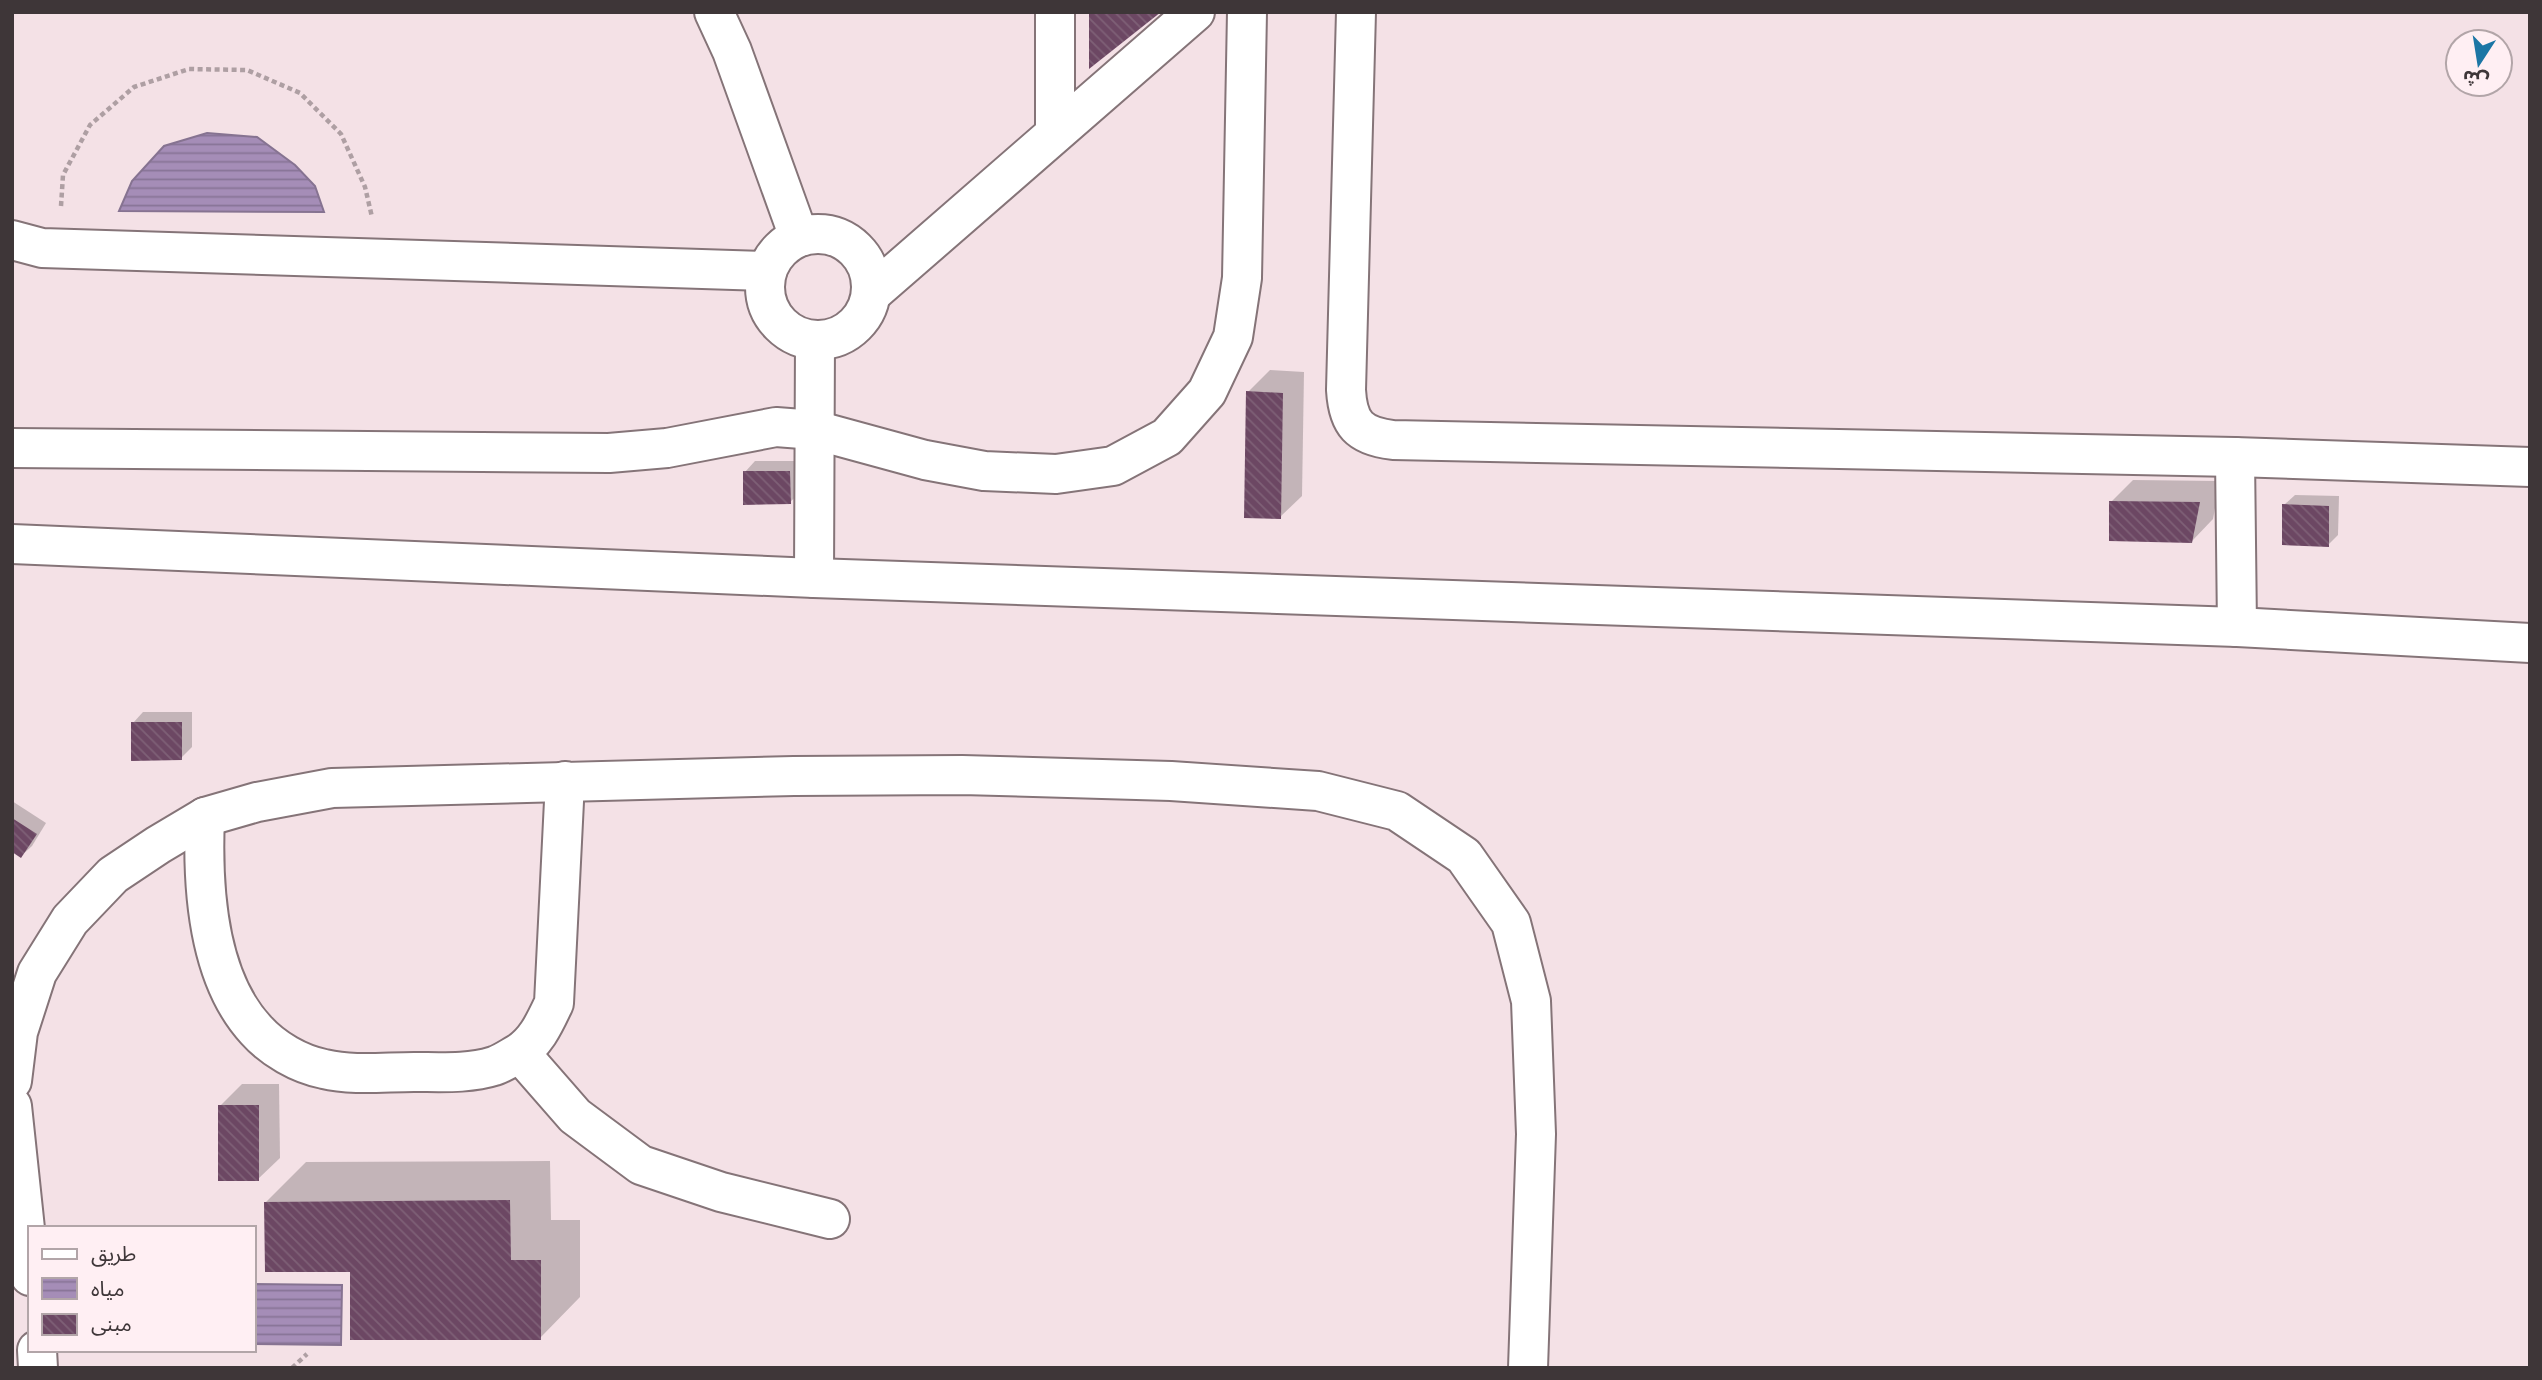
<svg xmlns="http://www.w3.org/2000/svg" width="2542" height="1380" font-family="'Space Grotesk','Noto Sans Arabic',sans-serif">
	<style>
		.water { fill: url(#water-rules); stroke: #867391; stroke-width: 2 }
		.shadow { fill: #0003 }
		.building { fill: url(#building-back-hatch) }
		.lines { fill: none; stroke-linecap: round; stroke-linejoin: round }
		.minor-casing { stroke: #857478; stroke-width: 42 }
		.path { stroke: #ae9fa3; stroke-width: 4.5; stroke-dasharray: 5 3.5; stroke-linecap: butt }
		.minor { stroke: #fff; stroke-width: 38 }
	</style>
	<defs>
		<pattern id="water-rules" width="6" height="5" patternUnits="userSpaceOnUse" patternTransform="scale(1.75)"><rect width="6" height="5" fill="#a58db7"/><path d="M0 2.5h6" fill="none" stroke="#887496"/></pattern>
		<pattern id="building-back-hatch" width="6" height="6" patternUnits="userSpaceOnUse" patternTransform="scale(1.75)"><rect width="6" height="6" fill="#6c4763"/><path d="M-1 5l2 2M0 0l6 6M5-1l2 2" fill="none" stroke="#7e6076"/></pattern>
	</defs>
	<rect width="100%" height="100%" fill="#f4e1e6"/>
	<g class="water">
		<path d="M207,133L257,137L295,165L315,186L324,212L119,211L132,181L164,146Z"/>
		<path d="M254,1284L342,1285L341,1345L254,1344Z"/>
	</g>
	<g class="shadow">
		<path d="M1270,370L1304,372L1302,496L1280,517L1248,392Z"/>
		<path d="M755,461H800L801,492L790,502L745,472Z"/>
		<path d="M2133,480L2220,481L2213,519L2192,541L2111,502Z"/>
		<path d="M2295,495L2339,496L2338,535L2328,545L2284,505Z"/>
		<path d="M143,712H192V747L181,758L133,723Z"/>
		<path d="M12,801L46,823L32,846L21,856L12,850Z"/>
		<path d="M242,1084H279L280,1158L258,1179L220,1106Z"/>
		<path d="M550,1161L551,1220H580V1297L540,1338L352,1270L266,1202L306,1162Z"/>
	</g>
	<g class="building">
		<path d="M1089,12H1161L1089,69Z"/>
		<path d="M1246,391L1283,393L1281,519L1244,518Z"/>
		<path d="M743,471H790L791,504L743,505Z"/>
		<path d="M2109,501L2200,502L2192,543L2109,541Z"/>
		<path d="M2282,504L2329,506V547L2282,545Z"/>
		<path d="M131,722H182V760L131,761Z"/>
		<path d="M12,818L37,834L21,858L12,852Z"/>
		<rect x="218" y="1105" width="41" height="76"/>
		<path d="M510,1200L511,1260H541V1340H350V1272H265L264,1202Z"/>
	</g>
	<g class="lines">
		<defs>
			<g id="minor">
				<path d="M714,12L732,51L799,237"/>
				<path d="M1356,12L1346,390C1348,424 1359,436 1393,440L2235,457L2530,467"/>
				<path d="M1055,133V12"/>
				<circle cx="818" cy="287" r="53"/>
				<path d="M12,240L42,248L767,271"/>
				<path d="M871,294L1195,12"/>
				<path d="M12,448L609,453L667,448L776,427L815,430L925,460L984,471L1056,474L1113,466L1167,437L1207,392L1233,337L1242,278L1247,12"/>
				<path d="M2235,457L2237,627"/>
				<path d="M12,544L814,578L2237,627L2530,643"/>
				<path d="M814,578L815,340"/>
				<path d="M205,817C202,885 207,977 256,1030C273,1049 299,1064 324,1069C353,1076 384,1072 414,1072C440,1072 469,1074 494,1066C501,1064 510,1058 517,1054C536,1043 545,1022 554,1003L565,781"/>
				<path d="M520,1053L575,1116L641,1165L721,1192L830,1219"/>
				<path d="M12,1081L18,1032L37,973L70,920L113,875L158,845L205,817L257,802L332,788L794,776L962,775L1171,781L1318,791L1397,811L1464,856L1511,923L1531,1001L1536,1134L1528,1368"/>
				<path d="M12,1106L30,1276"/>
				<path d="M37,1350L38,1368"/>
			</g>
		</defs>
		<use href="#minor" class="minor-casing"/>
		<g class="path">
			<path d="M61,206L63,175L90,125L134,87L189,69L247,70L300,93L341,134L365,187L372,217"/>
			<path d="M292,1368L307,1354"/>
		</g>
		<use href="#minor" class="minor"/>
	</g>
	<rect width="2542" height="1380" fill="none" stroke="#3e3638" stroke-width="28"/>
	<rect x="28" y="1226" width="228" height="126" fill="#ffeff3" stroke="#b2a5a8" stroke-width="2"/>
	<rect x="42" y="1249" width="35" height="10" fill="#ffffff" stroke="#b2a5a8" stroke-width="2"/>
	<text x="91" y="1261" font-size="21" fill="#3e3638">طريق</text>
	<rect x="42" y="1278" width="35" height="21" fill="url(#water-rules)" stroke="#b2a5a8" stroke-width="2"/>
	<text x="91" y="1296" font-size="21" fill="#3e3638">مياه</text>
	<rect x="42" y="1314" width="35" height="21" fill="url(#building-back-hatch)" stroke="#b2a5a8" stroke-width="2"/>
	<text x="91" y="1331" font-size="21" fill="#3e3638">مبنى</text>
	<g transform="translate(2479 63) rotate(192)"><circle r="33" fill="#ffeff3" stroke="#b2a5a8" stroke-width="2"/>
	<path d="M0-5L12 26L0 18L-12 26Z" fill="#1c76a5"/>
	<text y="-10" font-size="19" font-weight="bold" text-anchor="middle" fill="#3e3638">ش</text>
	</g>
</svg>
